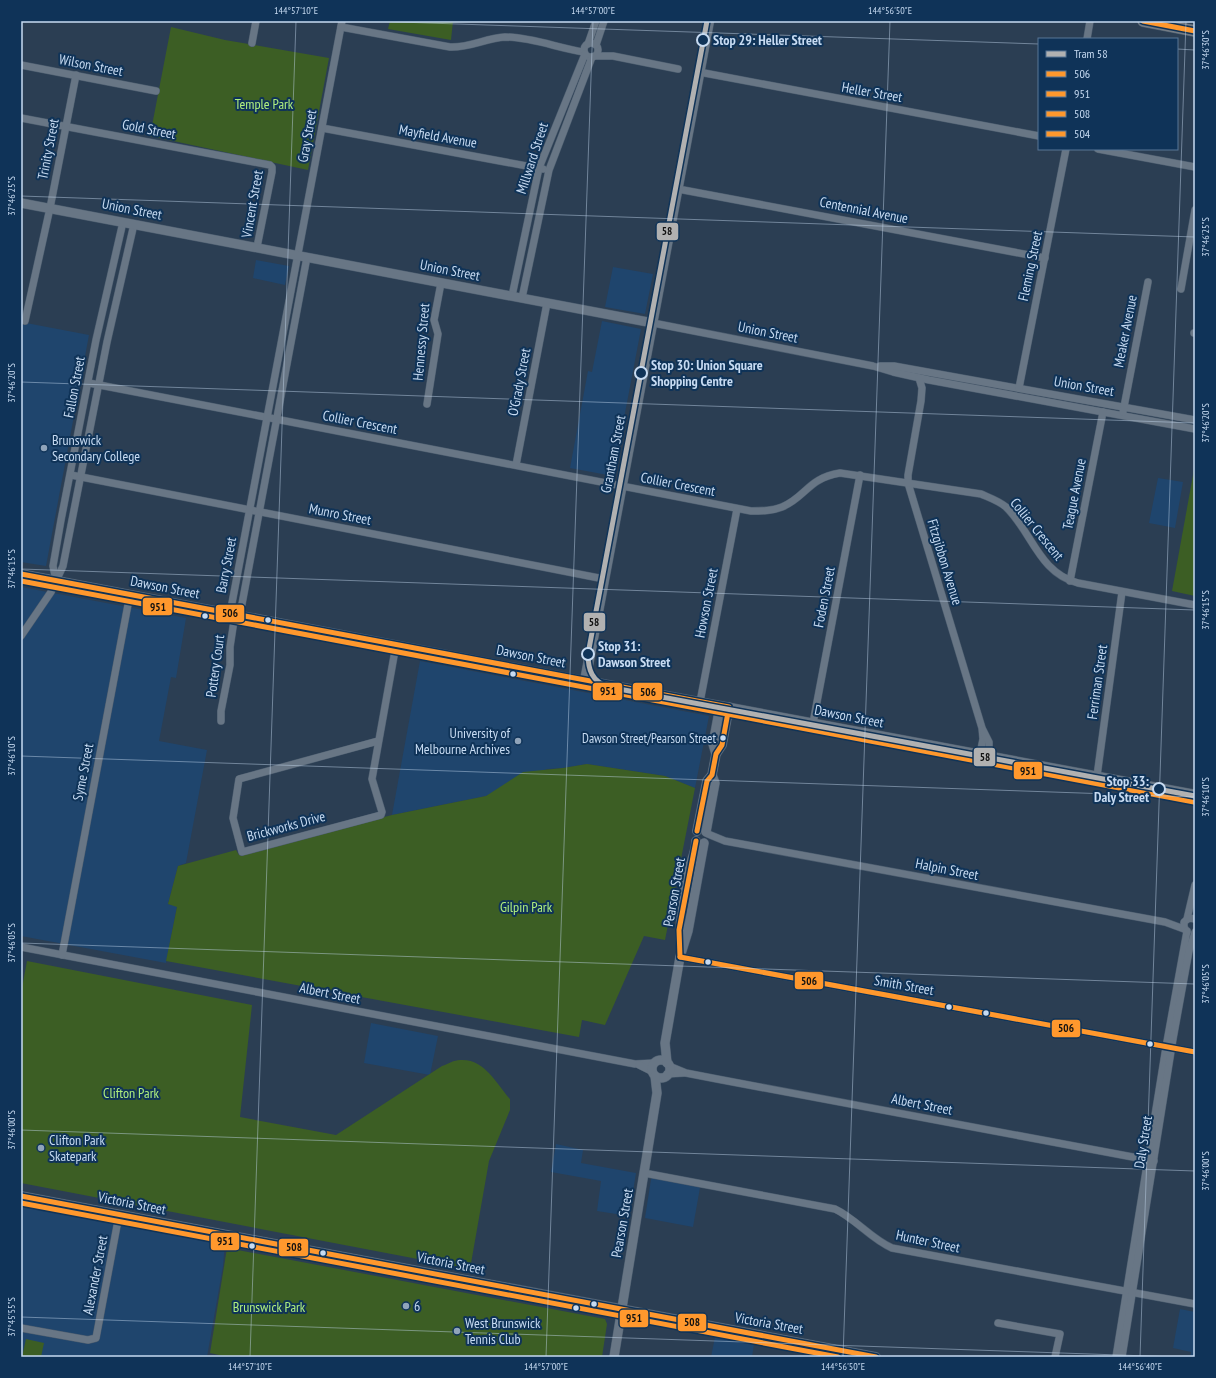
<svg xmlns="http://www.w3.org/2000/svg" width="1216" height="1378" font-family="'PT Sans Narrow',sans-serif">
	<style>
		.built { fill: #1f456d }
		.green { fill: #3c5e24 }
		.lines { fill: none; stroke-linecap: round; stroke-linejoin: round }
		.minor-casing { stroke: #4b5c6e; stroke-width: 8 }
		.tertiary-casing { stroke: #4b5c6e; stroke-width: 10 }
		.secondary-casing { stroke: #4b5c6e; stroke-width: 11 }
		.primary-casing { stroke: #4b5c6e; stroke-width: 12 }
		.minor { stroke: #687685; stroke-width: 7 }
		.tertiary { stroke: #687685; stroke-width: 9 }
		.secondary { stroke: #687685; stroke-width: 10 }
		.primary { stroke: #747c84; stroke-width: 11 }
		.bus-1-casing { stroke: #0f3358; stroke-width: 8 }
		.bus-2-casing { stroke: #0f3358; stroke-width: 8 }
		.bus-3-casing { stroke: #0f3358; stroke-width: 8 }
		.bus-4-casing { stroke: #0f3358; stroke-width: 8 }
		.bus-1 { stroke: #ff982d; stroke-width: 5 }
		.bus-2 { stroke: #ff982d; stroke-width: 5 }
		.bus-3 { stroke: #ff982d; stroke-width: 5 }
		.bus-4 { stroke: #ff982d; stroke-width: 5 }
		.tram-1-casing { stroke: #0f3358; stroke-width: 8 }
		.tram-1 { stroke: #b1b1b1; stroke-width: 5 }
		.ticks { fill: none; stroke: #c7dbf2; stroke-width: 1; stroke-opacity: 0.45 }
		.stop-dot { fill: #0f3358; stroke: #c7dbf2; stroke-width: 2 }
		.poi-dot { fill: #90a4ba; stroke: #0f3358; stroke-width: 1.5 }
		.bus-dot { fill: #c7dbf2; stroke: #0f3358; stroke-width: 1.5 }
		.labels { text-anchor: middle; dominant-baseline: central; stroke-width: 4; stroke-linejoin: round; paint-order: stroke }
		.bus-label { font-size: 13px; fill: #c7dbf2; stroke: #0f3358; text-anchor: end }
		.stop-label { font-size: 14px; font-weight: bold; fill: #c7dbf2; stroke: #0f3358; text-anchor: start }
		.street-label { font-size: 14px; fill: #c7dbf2; stroke: #0f3358 }
		.park-label { font-size: 14px; fill: #b0ef7d; stroke: #0f3358 }
		.poi-label { font-size: 14px; fill: #c7dbf2; stroke: #0f3358; text-anchor: start }
		.line-badge { stroke: #0f3358; stroke-width: 1.5 }
		.pale-badge-label { font-size: 11px; text-anchor: middle; font-weight: bold; fill: #111 }
		.neatline { fill: none; stroke: #c7dbf2; stroke-width: 1.5 }
		.ticks-label { font-size: 10px; text-anchor: middle; fill: #c7dbf2 }
	</style>
	<rect width="100%" height="100%" fill="#2b3e53"/>
	<g class="built">
		<path d="M256,260L289,266L285,285L253,278Z"/>
		<path d="M613,267L653,274L645,314L605,307Z"/>
		<path d="M602,321L641,329L613,476L570,468L588,371L592,372Z"/>
		<path d="M21,322L89,335L46,566L21,562Z"/>
		<path d="M1158,478L1183,482L1175,528L1149,523Z"/>
		<path d="M21,587L186,618L176,678L171,677L159,741L207,750L186,863L178,866L168,904L177,906L166,963L21,936Z"/>
		<path d="M420,661L709,716L695,788L665,776L587,764L563,768L547,769L486,796L392,815Z"/>
		<path d="M371,1023L438,1036L430,1075L364,1063Z"/>
		<path d="M556,1144L583,1150L581,1163L636,1173L629,1216L597,1211L601,1181L551,1172Z"/>
		<path d="M652,1173L701,1182L693,1227L645,1218Z"/>
		<path d="M21,1206L225,1243L223,1266L207,1357H21Z"/>
		<path d="M1180,1309L1195,1312V1357H1190L1191,1352L1173,1348Z"/>
		<path d="M715,1337L754,1344L752,1357H711Z"/>
	</g>
	<g class="green">
		<path d="M390,21H453L451,40L388,29Z"/>
		<path d="M171,27L225,40L329,58L308,170L150,136Z"/>
		<path d="M1195,464V596L1172,591Z"/>
		<path d="M587,764L665,776L695,788L665,940L644,936L605,1025L582,1020L579,1037L166,961L177,907L168,904L178,866L236,850L239,855L392,815L486,796L523,772L563,768Z"/>
		<path d="M27,961L252,1005L240,1117L336,1135L442,1066C448,1064 454,1060 460,1060C484,1058 496,1083 510,1099V1110L489,1161L470,1269L21,1183V993Z"/>
		<path d="M227,1248L605,1319L607,1324L602,1357H228L210,1353Z"/>
		<path d="M26,1339L44,1343L41,1357H22Z"/>
	</g>
	<g class="lines">
		<defs>
			<g id="minor">
				<path d="M341,27L450,47C469,48 486,38 505,37C531,37 558,48 584,52"/>
				<path d="M1087,39L1090,21"/>
				<circle cx="591" cy="50" r="7"/>
				<path d="M252,43L256,21"/>
				<path d="M588,44L596,21"/>
				<path d="M596,45L604,21"/>
				<path d="M595,56H613L678,69"/>
				<path d="M21,65L156,91"/>
				<path d="M699,72L1039,136"/>
				<path d="M21,118L270,165L272,167V172L257,247"/>
				<path d="M322,128L543,169"/>
				<path d="M1098,149L1195,167"/>
				<path d="M678,189L1045,258"/>
				<path d="M1181,289L1195,210"/>
				<path d="M512,296L539,168L585,54"/>
				<path d="M522,298L549,170L592,57"/>
				<path d="M25,321L50,208L76,75"/>
				<path d="M653,323L873,366L893,372L929,380L1195,429"/>
				<path d="M1194,333H1195"/>
				<path d="M880,366H894L1195,420"/>
				<path d="M919,378L922,388L921,401L908,475V483L982,728L983,739L980,754"/>
				<path d="M89,383L751,511C762,511 772,511 782,507C806,497 808,478 840,473L981,494C990,498 999,501 1006,507C1032,532 1039,573 1078,583L1195,605"/>
				<path d="M1019,388L1066,149"/>
				<path d="M427,404L438,334L434,320L441,283"/>
				<path d="M1123,412L1148,282"/>
				<path d="M516,465L547,303"/>
				<path d="M71,475L604,579"/>
				<path d="M56,581L53,566L61,520L96,340L123,222"/>
				<path d="M1070,581L1103,412"/>
				<path d="M235,614L242,604L307,257"/>
				<path d="M21,636L51,592L63,566L107,342L134,224"/>
				<path d="M700,702L737,509"/>
				<path d="M221,721V711L230,665V647L235,614L232,603L342,21"/>
				<path d="M813,723L860,475"/>
				<path d="M983,730L989,742V756"/>
				<path d="M378,741L239,779L233,818L242,852L381,815L382,812L372,779L396,645"/>
				<path d="M1097,776L1122,592"/>
				<path d="M708,834L725,841L1165,922L1184,929"/>
				<path d="M1187,919L1195,885"/>
				<path d="M1187,932L1184,927V922L1189,918L1195,919"/>
				<path d="M21,947L635,1064L654,1063"/>
				<path d="M62,955L130,594"/>
				<path d="M680,957L1195,1052"/>
				<path d="M639,1065L653,1072"/>
				<path d="M669,1066L686,1073L717,1079L1154,1161"/>
				<path d="M667,1074L684,1073"/>
				<path d="M644,1173L835,1209C856,1219 871,1239 892,1248L1195,1304"/>
				<path d="M998,1323L1060,1334L1055,1357"/>
				<path d="M21,1328L88,1340L96,1338L119,1215"/>
				<path d="M1116,1357L1166,1047L1187,931"/>
				<path d="M1122,1357L1173,1039L1189,951L1195,932"/>
			</g>
			<g id="tertiary">
				<path d="M21,203L653,323"/>
				<path d="M21,574L585,681"/>
				<path d="M716,754L713,744L720,706"/>
				<path d="M697,831L707,781L712,775L716,754L722,745L729,707"/>
				<path d="M706,832L715,783L712,775"/>
				<path d="M681,946C678,920 684,890 690,865C693,856 696,850 696,841"/>
				<circle cx="661" cy="1069" r="9"/>
				<path d="M667,1063L665,1043L680,957L688,931L704,843"/>
				<path d="M21,1196L876,1357"/>
				<path d="M614,1357L657,1093L655,1076"/>
			</g>
			<path id="secondary" d="M709,21L585,681L1195,795"/>
			<path id="primary" d="M1143,21L1195,31"/>
		</defs>
		<use href="#minor" class="minor-casing"/>
		<use href="#tertiary" class="tertiary-casing"/>
		<use href="#secondary" class="secondary-casing"/>
		<use href="#primary" class="primary-casing"/>
		<use href="#minor" class="minor"/>
		<use href="#tertiary" class="tertiary"/>
		<use href="#secondary" class="secondary"/>
		<use href="#primary" class="primary"/>
		<defs>
			<g id="bus-1">
				<path d="M21,574L729,707L722,745L716,754L712,775L707,781L697,831"/>
				<path d="M680,957L1195,1052"/>
				<path d="M680,957L679,930L696,841"/>
			</g>
			<g id="bus-2">
				<path d="M21,581L1194,802"/>
				<path d="M21,1203L838,1357"/>
			</g>
			<path id="bus-3" d="M21,1196L876,1357"/>
			<path id="bus-4" d="M1143,21L1195,31"/>
		</defs>
		<use href="#bus-1" class="bus-1-casing"/>
		<use href="#bus-2" class="bus-2-casing"/>
		<use href="#bus-3" class="bus-3-casing"/>
		<use href="#bus-4" class="bus-4-casing"/>
		<use href="#bus-1" class="bus-1"/>
		<use href="#bus-2" class="bus-2"/>
		<use href="#bus-3" class="bus-3"/>
		<use href="#bus-4" class="bus-4"/>
		<defs>
			<path id="tram-1" d="M707,21L588,654C588,670 592,681 608,687L1195,796"/>
		</defs>
		<use href="#tram-1" class="tram-1-casing"/>
		<use href="#tram-1" class="tram-1"/>
	</g>
	<path class="ticks" d="M370,21L1039,44M1177,49L1195,50M21,196L1195,237M21,382L1195,423M21,569L1195,610M21,756L1195,797M21,943L1195,984M21,1130L1195,1171M21,1317L1177,1357M250,1357L296,21M546,1357L593,21M843,1357L890,21M1140,1357L1186,21"/>
	<g class="stop-dot">
		<circle cx="703" cy="40" r="6"/>
		<circle cx="641" cy="373" r="6"/>
		<circle cx="588" cy="654" r="6"/>
		<circle cx="1159" cy="789" r="6"/>
	</g>
	<g class="poi-dot">
		<circle cx="44" cy="448" r="4"/>
		<circle cx="518" cy="741" r="4"/>
		<circle cx="41" cy="1148" r="4"/>
		<circle cx="406" cy="1306" r="4"/>
		<circle cx="457" cy="1331" r="4"/>
	</g>
	<g class="bus-dot">
		<circle cx="205" cy="616" r="3.5"/>
		<circle cx="268" cy="620" r="3.5"/>
		<circle cx="513" cy="674" r="3.5"/>
		<circle cx="723" cy="738" r="3.5"/>
		<circle cx="708" cy="962" r="3.5"/>
		<circle cx="949" cy="1007" r="3.5"/>
		<circle cx="986" cy="1013" r="3.5"/>
		<circle cx="1150" cy="1044" r="3.5"/>
		<circle cx="252" cy="1246" r="3.5"/>
		<circle cx="323" cy="1253" r="3.5"/>
		<circle cx="594" cy="1304" r="3.5"/>
		<circle cx="576" cy="1308" r="3.5"/>
	</g>
	<g class="labels">
		<g class="bus-label">
			<text x="716" y="738">Dawson Street/Pearson Street</text>
		</g>
		<g class="stop-label">
			<text x="713" y="40">Stop 29: Heller Street</text>
			<text x="651" y="365">Stop 30: Union Square<tspan x="651" dy="16">Shopping Centre</tspan></text>
			<text x="598" y="646">Stop 31:<tspan x="598" dy="16">Dawson Street</tspan></text>
			<text x="1149" y="781" text-anchor="end">Stop 33:<tspan x="1149" dy="16">Daly Street</tspan></text>
		</g>
		<g class="street-label">
			<text transform="translate(91 65) rotate(11)">Wilson Street</text>
			<text transform="translate(872 92) rotate(10)">Heller Street</text>
			<text transform="translate(149 129) rotate(11)">Gold Street</text>
			<text transform="translate(307 136) rotate(-80)">Gray Street</text>
			<text transform="translate(438 136) rotate(10)">Mayfield Avenue</text>
			<text transform="translate(48 149) rotate(-79)">Trinity Street</text>
			<text transform="translate(532 158) rotate(-72)">Millward Street</text>
			<text transform="translate(252 204) rotate(-80)">Vincent Street</text>
			<text transform="translate(132 209) rotate(11)">Union Street</text>
			<text transform="translate(864 210) rotate(11)">Centennial Avenue</text>
			<text transform="translate(1030 266) rotate(-78)">Fleming Street</text>
			<text transform="translate(450 270) rotate(11)">Union Street</text>
			<text transform="translate(1125 331) rotate(-79)">Meaker Avenue</text>
			<text transform="translate(768 332) rotate(11)">Union Street</text>
			<text transform="translate(421 342) rotate(-85)">Hennessy Street</text>
			<text transform="translate(519 382) rotate(-79)">O'Grady Street</text>
			<text transform="translate(1084 386) rotate(10)">Union Street</text>
			<text transform="translate(74 387) rotate(-79)">Fallon Street</text>
			<text transform="translate(360 422) rotate(11)">Collier Crescent</text>
			<text transform="translate(613 454) rotate(-79)">Grantham Street</text>
			<text transform="translate(678 484) rotate(11)">Collier Crescent</text>
			<text transform="translate(1074 494) rotate(-79)">Teague Avenue</text>
			<text transform="translate(340 514) rotate(11)">Munro Street</text>
			<text transform="translate(1037 529) rotate(51)">Collier Crescent</text>
			<text transform="translate(945 562) rotate(73)">Fitzgibbon Avenue</text>
			<text transform="translate(226 565) rotate(-79)">Barry Street</text>
			<text transform="translate(165 587) rotate(11)">Dawson Street</text>
			<text transform="translate(824 597) rotate(-79)">Foden Street</text>
			<text transform="translate(706 603) rotate(-79)">Howson Street</text>
			<text transform="translate(531 656) rotate(11)">Dawson Street</text>
			<text transform="translate(215 666) rotate(-82)">Pottery Court</text>
			<text transform="translate(1097 682) rotate(-82)">Ferriman Street</text>
			<text transform="translate(849 716) rotate(11)">Dawson Street</text>
			<text transform="translate(83 772) rotate(-79)">Syme Street</text>
			<text transform="translate(286 826) rotate(-15)">Brickworks Drive</text>
			<text transform="translate(947 869) rotate(11)">Halpin Street</text>
			<text transform="translate(674 892) rotate(-80)">Pearson Street</text>
			<text transform="translate(904 985) rotate(10)">Smith Street</text>
			<text transform="translate(330 993) rotate(11)">Albert Street</text>
			<text transform="translate(922 1104) rotate(11)">Albert Street</text>
			<text transform="translate(1143 1142) rotate(-81)">Daly Street</text>
			<text transform="translate(132 1203) rotate(11)">Victoria Street</text>
			<text transform="translate(622 1223) rotate(-80)">Pearson Street</text>
			<text transform="translate(928 1241) rotate(12)">Hunter Street</text>
			<text transform="translate(451 1263) rotate(11)">Victoria Street</text>
			<text transform="translate(95 1275) rotate(-79)">Alexander Street</text>
			<text transform="translate(769 1323) rotate(10)">Victoria Street</text>
		</g>
		<g class="park-label">
			<text x="264" y="104">Temple Park</text>
			<text x="526" y="907">Gilpin Park</text>
			<text x="131" y="1093">Clifton Park</text>
			<text x="269" y="1307">Brunswick Park</text>
		</g>
		<g class="poi-label">
			<text x="52" y="440">Brunswick<tspan x="52" dy="16">Secondary College</tspan></text>
			<text x="510" y="733" text-anchor="end">University of<tspan x="510" dy="16">Melbourne Archives</tspan></text>
			<text x="49" y="1140">Clifton Park<tspan x="49" dy="16">Skatepark</tspan></text>
			<text x="414" y="1306">6</text>
			<text x="465" y="1323">West Brunswick<tspan x="465" dy="16">Tennis Club</tspan></text>
		</g>
	</g>
	<g class="line-badge">
		<rect x="656" y="222" width="23" height="19" rx="4" fill="#b1b1b1"/>
		<rect x="142" y="597" width="31" height="19" rx="4" fill="#ff982d"/>
		<rect x="215" y="604" width="30" height="19" rx="4" fill="#ff982d"/>
		<rect x="583" y="612" width="23" height="20" rx="4" fill="#b1b1b1"/>
		<rect x="592" y="682" width="31" height="19" rx="4" fill="#ff982d"/>
		<rect x="632" y="682" width="31" height="19" rx="4" fill="#ff982d"/>
		<rect x="973" y="747" width="23" height="20" rx="4" fill="#b1b1b1"/>
		<rect x="1013" y="761" width="30" height="19" rx="4" fill="#ff982d"/>
		<rect x="794" y="971" width="30" height="19" rx="4" fill="#ff982d"/>
		<rect x="1051" y="1019" width="30" height="19" rx="4" fill="#ff982d"/>
		<rect x="210" y="1232" width="30" height="19" rx="4" fill="#ff982d"/>
		<rect x="278" y="1238" width="31" height="19" rx="4" fill="#ff982d"/>
		<rect x="619" y="1309" width="30" height="19" rx="4" fill="#ff982d"/>
		<rect x="677" y="1313" width="30" height="19" rx="4" fill="#ff982d"/>
	</g>
	<g class="pale-badge-label">
		<text x="667" y="235">58</text>
		<text x="158" y="611">951</text>
		<text x="230" y="617">506</text>
		<text x="594" y="626">58</text>
		<text x="608" y="695">951</text>
		<text x="648" y="696">506</text>
		<text x="985" y="761">58</text>
		<text x="1028" y="775">951</text>
		<text x="809" y="985">506</text>
		<text x="1066" y="1032">506</text>
		<text x="225" y="1245">951</text>
		<text x="294" y="1251">508</text>
		<text x="634" y="1322">951</text>
		<text x="692" y="1326">508</text>
	</g>
	<rect width="1216" height="1378" fill="none" stroke="#0f3358" stroke-width="44"/>
	<rect x="1038" y="38" width="140" height="112" fill="#0f3358" stroke="#597696"/>
	<rect x="1046" y="51" width="20" height="6" fill="#b1b1b1" stroke="#597696"/>
	<text x="1074" y="58" font-size="12" fill="#c7dbf2">Tram 58</text>
	<rect x="1046" y="71" width="20" height="6" fill="#ff982d" stroke="#597696"/>
	<text x="1074" y="78" font-size="12" fill="#c7dbf2">506</text>
	<rect x="1046" y="91" width="20" height="6" fill="#ff982d" stroke="#597696"/>
	<text x="1074" y="98" font-size="12" fill="#c7dbf2">951</text>
	<rect x="1046" y="111" width="20" height="6" fill="#ff982d" stroke="#597696"/>
	<text x="1074" y="118" font-size="12" fill="#c7dbf2">508</text>
	<rect x="1046" y="131" width="20" height="6" fill="#ff982d" stroke="#597696"/>
	<text x="1074" y="138" font-size="12" fill="#c7dbf2">504</text>
	<rect x="22" y="22" width="1172" height="1334" class="neatline"/>
	<g class="ticks-label">
		<text x="296" y="14">144°57'10"E</text>
		<text x="593" y="14">144°57'00"E</text>
		<text x="890" y="14">144°56'50"E</text>
		<text transform="translate(1205 50) rotate(-90)" y="4">37°46'30"S</text>
		<text transform="translate(11 196) rotate(-90)" y="4">37°46'25"S</text>
		<text transform="translate(1205 237) rotate(-90)" y="4">37°46'25"S</text>
		<text transform="translate(11 383) rotate(-90)" y="4">37°46'20"S</text>
		<text transform="translate(1205 423) rotate(-90)" y="4">37°46'20"S</text>
		<text transform="translate(11 569) rotate(-90)" y="4">37°46'15"S</text>
		<text transform="translate(1205 610) rotate(-90)" y="4">37°46'15"S</text>
		<text transform="translate(11 756) rotate(-90)" y="4">37°46'10"S</text>
		<text transform="translate(1205 797) rotate(-90)" y="4">37°46'10"S</text>
		<text transform="translate(11 943) rotate(-90)" y="4">37°46'05"S</text>
		<text transform="translate(1205 984) rotate(-90)" y="4">37°46'05"S</text>
		<text transform="translate(11 1130) rotate(-90)" y="4">37°46'00"S</text>
		<text transform="translate(1205 1171) rotate(-90)" y="4">37°46'00"S</text>
		<text transform="translate(11 1317) rotate(-90)" y="4">37°45'55"S</text>
		<text x="250" y="1370">144°57'10"E</text>
		<text x="546" y="1370">144°57'00"E</text>
		<text x="843" y="1370">144°56'50"E</text>
		<text x="1140" y="1370">144°56'40"E</text>
	</g>
</svg>
